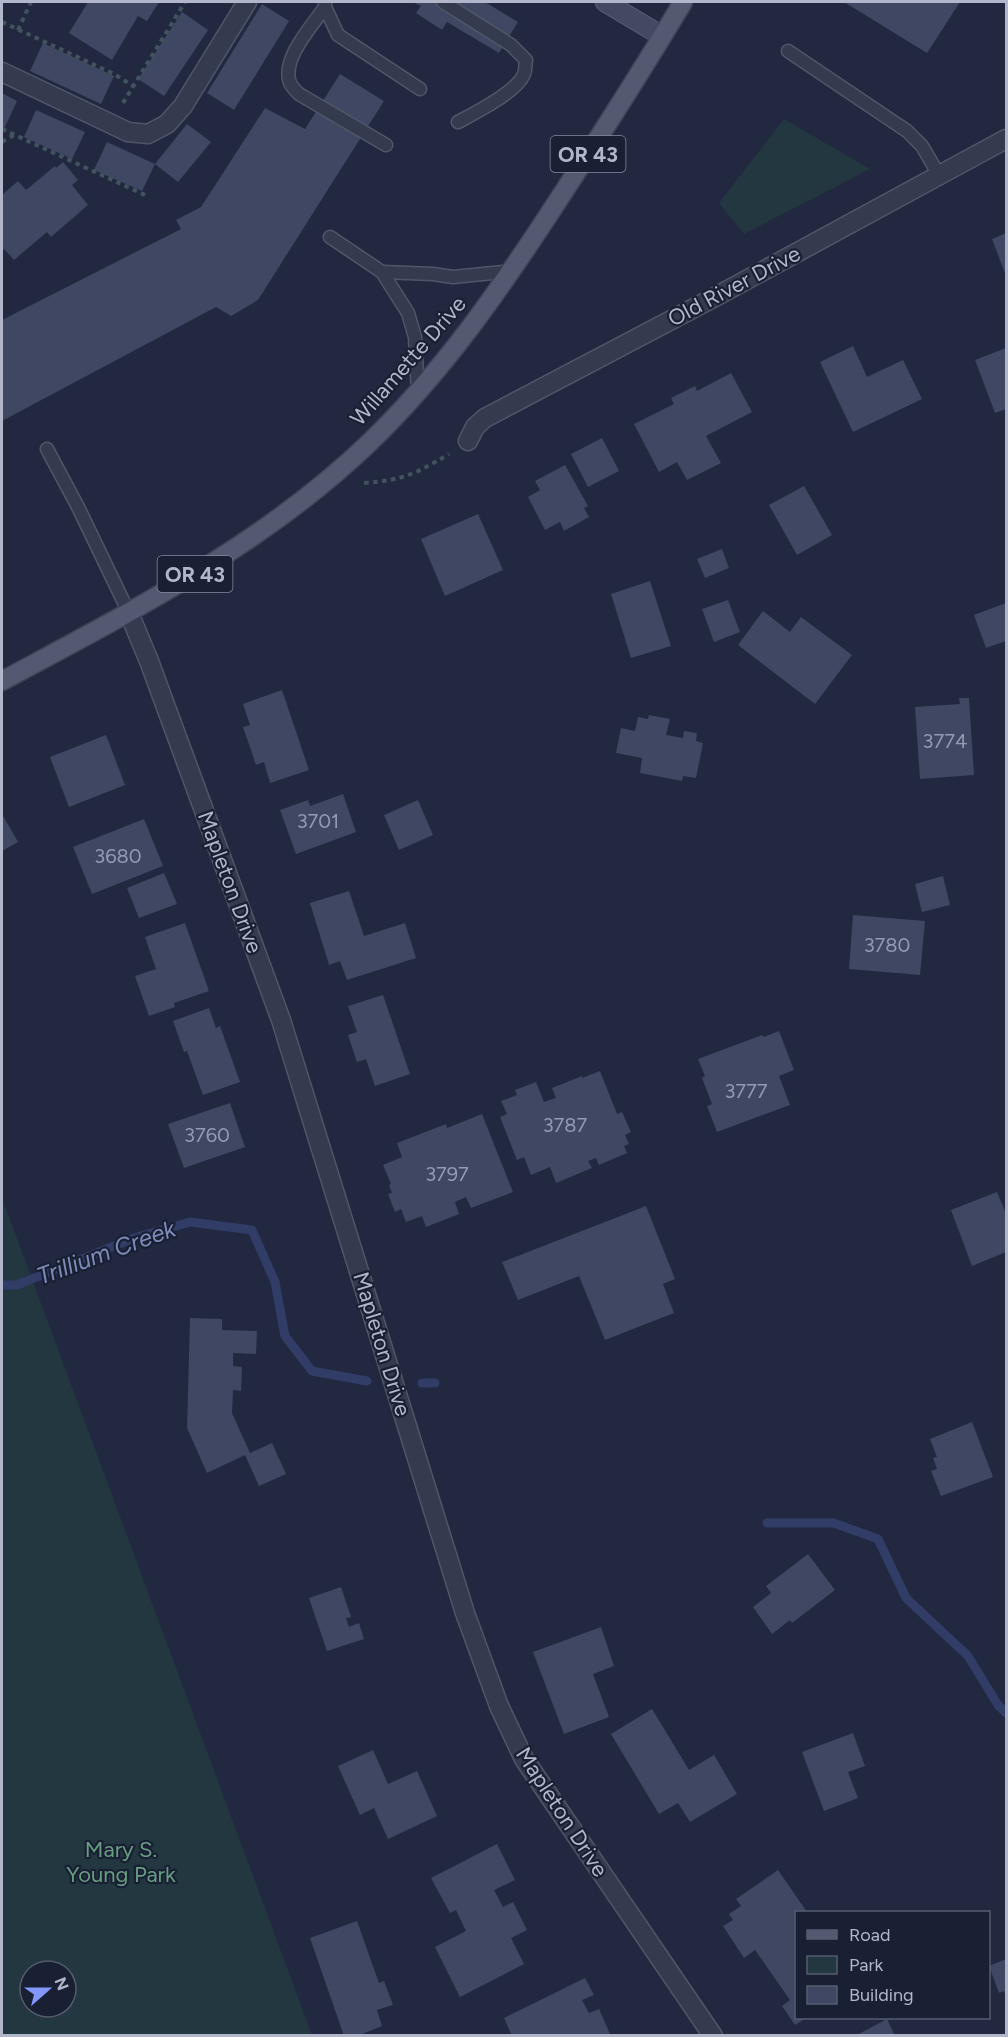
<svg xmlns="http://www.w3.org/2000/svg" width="1008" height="2037" font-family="Figtree,sans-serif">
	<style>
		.green { fill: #233741; fill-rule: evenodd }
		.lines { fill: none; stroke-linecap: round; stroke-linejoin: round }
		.stream { stroke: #313c67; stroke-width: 9 }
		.building { fill: #3f4762 }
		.service-casing { stroke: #50566a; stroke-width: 15 }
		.minor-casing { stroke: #50566a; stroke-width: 21 }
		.secondary-casing { stroke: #50566a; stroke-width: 21 }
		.primary-casing { stroke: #3e4458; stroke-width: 21 }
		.path { stroke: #41545e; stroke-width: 4; stroke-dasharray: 4.5 4.5; stroke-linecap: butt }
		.service { stroke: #353b4f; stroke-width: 12 }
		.minor { stroke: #353b4f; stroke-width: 18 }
		.secondary { stroke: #434863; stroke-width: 18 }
		.primary { stroke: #535970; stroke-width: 18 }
		.labels { text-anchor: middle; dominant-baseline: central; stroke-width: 4.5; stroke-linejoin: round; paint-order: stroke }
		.number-label { font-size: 20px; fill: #949ab1 }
		.shield { fill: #1a2034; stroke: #84899e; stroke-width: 1.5 }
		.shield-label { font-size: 21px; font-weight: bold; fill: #b1b6cb }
		.street-label { font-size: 22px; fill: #b1b6cb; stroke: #1a2034 }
		.park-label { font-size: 22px; fill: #669e7f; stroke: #1a2034 }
		.water-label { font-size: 24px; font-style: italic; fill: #7d8bb9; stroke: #1a2034 }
	</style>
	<rect width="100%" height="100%" fill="#212840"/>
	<g class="green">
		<path d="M784,119L870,169L744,234L719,203Z"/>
		<path d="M2,1198L312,2035H2ZM30,1971H66V2007H30Z"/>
	</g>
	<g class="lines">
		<g class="stream">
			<path d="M2,1285H17L134,1238L190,1222L252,1230L275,1282L285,1336L312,1371L367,1381"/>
			<path d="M422,1383H435"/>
			<path d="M767,1523H834L878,1539L906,1598L968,1656L998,1705L1006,1713"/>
		</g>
	</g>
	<g class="building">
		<path d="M88,2H159L147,21L138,16L112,60L69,33Z"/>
		<path d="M413,2H485L518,22L499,53L447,22L442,30L416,13L421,6Z"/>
		<path d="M844,2H960L927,53Z"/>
		<path d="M262,4L289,21L234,110L207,93Z"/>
		<path d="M182,12L208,30L164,96L138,79Z"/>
		<path d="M43,43L114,76L101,104L30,71Z"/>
		<path d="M340,74L384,101L258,300L231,316L216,307L2,421V320L181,229L176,220L201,207L265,108L305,129Z"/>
		<path d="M2,93L17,101L4,129L2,128Z"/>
		<path d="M36,110L85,132L72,159L24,137Z"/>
		<path d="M187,124L211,142L178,182L155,164Z"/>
		<path d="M107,142L155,164L142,191L94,170Z"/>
		<path d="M63,162L78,180L72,185L88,205L51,237L47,232L14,260L4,249L2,251V195L18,181L26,190L55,166L56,168Z"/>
		<path d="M1006,233V276L992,239Z"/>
		<path d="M853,346L867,377L903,360L922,399L853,432L820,362Z"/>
		<path d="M1006,348V409L995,413L975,360Z"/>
		<path d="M731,373L752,412L706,436L721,463L687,480L677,462L659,472L634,424L674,404L671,398L695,386L697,391Z"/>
		<path d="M602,438L619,471L588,487L571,454Z"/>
		<path d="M565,465L588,506L584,508L589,517L564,531L560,522L545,530L528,497L540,490L535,481Z"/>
		<path d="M804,486L832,535L797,555L769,505Z"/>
		<path d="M478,514L503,570L445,596L421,539Z"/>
		<path d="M722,549L729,568L705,578L697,559Z"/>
		<path d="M650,581L671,646L631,658L611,594Z"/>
		<path d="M728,600L740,632L714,642L702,609Z"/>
		<path d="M1006,603V641L986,648L974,615Z"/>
		<path d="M763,611L790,632L801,617L852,655L815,704L738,645Z"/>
		<path d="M282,690L309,770L270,783L264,762L256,765L243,727L250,725L243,704Z"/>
		<path d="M959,698H969L974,775L920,779L915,707L960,704Z"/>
		<path d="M649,715L670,719L666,735L683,738L684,731L697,733L696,741L703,743L696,778L683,776L682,781L640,773L642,758L616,753L621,728L635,731L638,717L648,719Z"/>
		<path d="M106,735L125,785L69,807L50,757Z"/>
		<path d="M343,794L356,832L296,854L280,810L308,800L310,806Z"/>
		<path d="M418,800L433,835L399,850L384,815Z"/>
		<path d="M2,814L18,842L2,851Z"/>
		<path d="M144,819L163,866L92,894L73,847Z"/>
		<path d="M164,873L177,904L139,918L127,888Z"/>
		<path d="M943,876L950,905L922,912L915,884Z"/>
		<path d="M349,891L364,936L405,923L416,958L347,980L340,961L329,965L310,903Z"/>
		<path d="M853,915L925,921L920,975L849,969Z"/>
		<path d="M185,923L209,991L174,1003L175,1007L149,1016L135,976L156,969L145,937Z"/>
		<path d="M383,995L410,1074L375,1086L366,1059L357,1062L348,1035L357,1032L348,1006Z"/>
		<path d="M209,1008L216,1028L220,1026L240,1082L203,1095L187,1051L184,1052L173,1021Z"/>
		<path d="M779,1031L794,1070L779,1076L790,1105L717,1132L707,1106L712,1104L702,1078L705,1076L698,1059L762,1035L764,1037Z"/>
		<path d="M600,1071L617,1114L622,1112L631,1132L625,1135L629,1144L624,1146L627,1153L599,1165L596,1158L588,1161L592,1168L556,1183L550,1167L531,1175L524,1157L517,1160L500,1117L507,1114L501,1101L517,1095L515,1090L536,1082L544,1102L556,1098L552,1088L582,1076V1078Z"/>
		<path d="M230,1103L245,1147L184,1168L168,1124Z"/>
		<path d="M482,1114L513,1192L471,1208L466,1197L455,1202L459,1214L426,1227L422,1216L406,1222L401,1209L395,1212L388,1194L392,1193L389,1185L391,1184L383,1165L402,1157L397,1143L446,1124L447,1128Z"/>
		<path d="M997,1192L1006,1214V1252L972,1266L951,1210Z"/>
		<path d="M646,1206L675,1279L663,1284L674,1313L605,1340L579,1276L518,1300L502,1262Z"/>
		<path d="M190,1318L222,1319V1330L257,1331L256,1354L233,1353V1366L242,1367L241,1391L233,1390L232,1413L250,1453L272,1443L286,1474L259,1486L245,1455L207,1473L187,1428Z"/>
		<path d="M972,1422L993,1477L941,1496L931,1471L937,1469L933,1458L937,1457L930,1439Z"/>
		<path d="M808,1554L835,1590L792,1623L790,1620L772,1634L753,1607L771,1593L766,1586Z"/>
		<path d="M341,1587L351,1617L346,1618L349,1627L359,1623L364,1639L327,1651L309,1598Z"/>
		<path d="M601,1627L614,1666L593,1674L609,1717L564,1734L533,1652Z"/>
		<path d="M652,1709L689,1770L714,1755L737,1794L690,1822L678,1803L659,1814L611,1734Z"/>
		<path d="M853,1733L865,1766L848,1772L858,1798L824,1811L802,1752Z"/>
		<path d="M373,1750L388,1784L417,1771L437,1816L388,1839L374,1808L360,1815L338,1766Z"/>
		<path d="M497,1844L515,1880L494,1890L503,1907L513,1902L527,1930L511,1938L524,1964L460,1997L435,1947L466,1931L456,1910L450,1913L431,1878Z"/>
		<path d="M778,1870L807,1912H796V2018H806L795,2025L782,2006L790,2000L755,1950L744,1958L723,1926L733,1920L729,1914L741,1906L736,1899Z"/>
		<path d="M357,1921L379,1983L384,1981L393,2005L377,2010L382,2026L357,2036H344L310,1938Z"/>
		<path d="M1006,1959V1998L1004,1991L999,1993L989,1966Z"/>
		<path d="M585,1978L594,1995L582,2000L589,2013L599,2009L611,2036H512L504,2018Z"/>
		<path d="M887,2019L895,2036H855Z"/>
	</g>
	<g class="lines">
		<defs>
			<g id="service">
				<path d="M325,2V7L338,35L420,89"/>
				<path d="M443,2L511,45L526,60C525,64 526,70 524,74C517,92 475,113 458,122"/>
				<path d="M325,7C312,26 281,59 290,83C292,87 296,91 299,94L386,145"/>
				<path d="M788,51L907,131L922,146L939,175"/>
				<path d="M330,237L382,272L408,313L415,337L418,393"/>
				<path d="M382,272L433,274L453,277L512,271"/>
				<path d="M47,449L78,507L129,613"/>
			</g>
			<g id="minor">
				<path d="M2,72L128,132L148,134L167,124L183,106L247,2"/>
				<path d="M468,441L475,427L485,418L715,297L1006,139"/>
				<path d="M129,613L149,661L281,1020L465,1613L499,1706L524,1759L713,2036"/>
			</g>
			<path id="secondary" d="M605,2L662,36"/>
			<path id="primary" d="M2,681C130,612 263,545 369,443C443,372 501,288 557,202C600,136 643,69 683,2"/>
		</defs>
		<use href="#service" class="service-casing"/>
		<use href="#minor" class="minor-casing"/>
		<use href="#secondary" class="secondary-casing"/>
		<use href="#primary" class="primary-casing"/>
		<g class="path">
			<path d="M2,22L114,74L133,86"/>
			<path d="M18,30L31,2"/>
			<path d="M123,103L185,2"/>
			<path d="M2,129L145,195"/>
			<path d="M2,142L14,135"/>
			<path d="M364,483C404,480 415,474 449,454"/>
		</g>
		<use href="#service" class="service"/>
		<use href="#minor" class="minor"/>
		<use href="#secondary" class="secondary"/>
		<use href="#primary" class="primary"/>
	</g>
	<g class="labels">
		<g class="number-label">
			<text x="945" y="741">3774</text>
			<text x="318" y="821">3701</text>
			<text x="118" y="856">3680</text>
			<text x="887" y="945">3780</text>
			<text x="746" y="1091">3777</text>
			<text x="565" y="1125">3787</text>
			<text x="207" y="1135">3760</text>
			<text x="447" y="1174">3797</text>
		</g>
		<g class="shield">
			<rect x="550.5" y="136" width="75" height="36" rx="4.5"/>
			<rect x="157.5" y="556" width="75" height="36" rx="4.5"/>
		</g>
		<g class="shield-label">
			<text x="588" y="154">OR 43</text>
			<text x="195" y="574">OR 43</text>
		</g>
		<g class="street-label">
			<text transform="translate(734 286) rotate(-28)">Old River Drive</text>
			<text transform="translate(408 361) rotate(-49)">Willamette Drive</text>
			<text transform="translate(230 882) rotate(70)">Mapleton Drive</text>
			<text transform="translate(382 1344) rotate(73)">Mapleton Drive</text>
			<text transform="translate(562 1812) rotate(57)">Mapleton Drive</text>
		</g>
		<g class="park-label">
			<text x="121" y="1849">Mary S.<tspan x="121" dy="25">Young Park</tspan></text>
		</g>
		<g class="water-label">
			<text transform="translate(106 1252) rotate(-20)">Trillium Creek</text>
		</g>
	</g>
	<rect width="1008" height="2037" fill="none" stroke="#b1b6cb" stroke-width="6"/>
	<rect x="795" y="1911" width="195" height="108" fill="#1a2034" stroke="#565c70" stroke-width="1.5"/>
	<rect x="807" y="1930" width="30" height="9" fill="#535970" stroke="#565c70" stroke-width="1.5"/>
	<text x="849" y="1941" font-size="18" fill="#b1b6cb">Road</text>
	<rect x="807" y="1956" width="30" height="18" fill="#233741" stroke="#565c70" stroke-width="1.5"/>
	<text x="849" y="1971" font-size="18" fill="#b1b6cb">Park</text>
	<rect x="807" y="1986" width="30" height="18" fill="#3f4762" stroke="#565c70" stroke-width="1.5"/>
	<text x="849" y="2001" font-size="18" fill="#b1b6cb">Building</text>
	<g transform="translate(48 1989) rotate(69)"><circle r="28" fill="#1a2034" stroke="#565c70" stroke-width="1.5"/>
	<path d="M0-4.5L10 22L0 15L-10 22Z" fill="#8298ff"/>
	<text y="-9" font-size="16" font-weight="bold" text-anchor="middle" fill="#b1b6cb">N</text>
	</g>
</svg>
